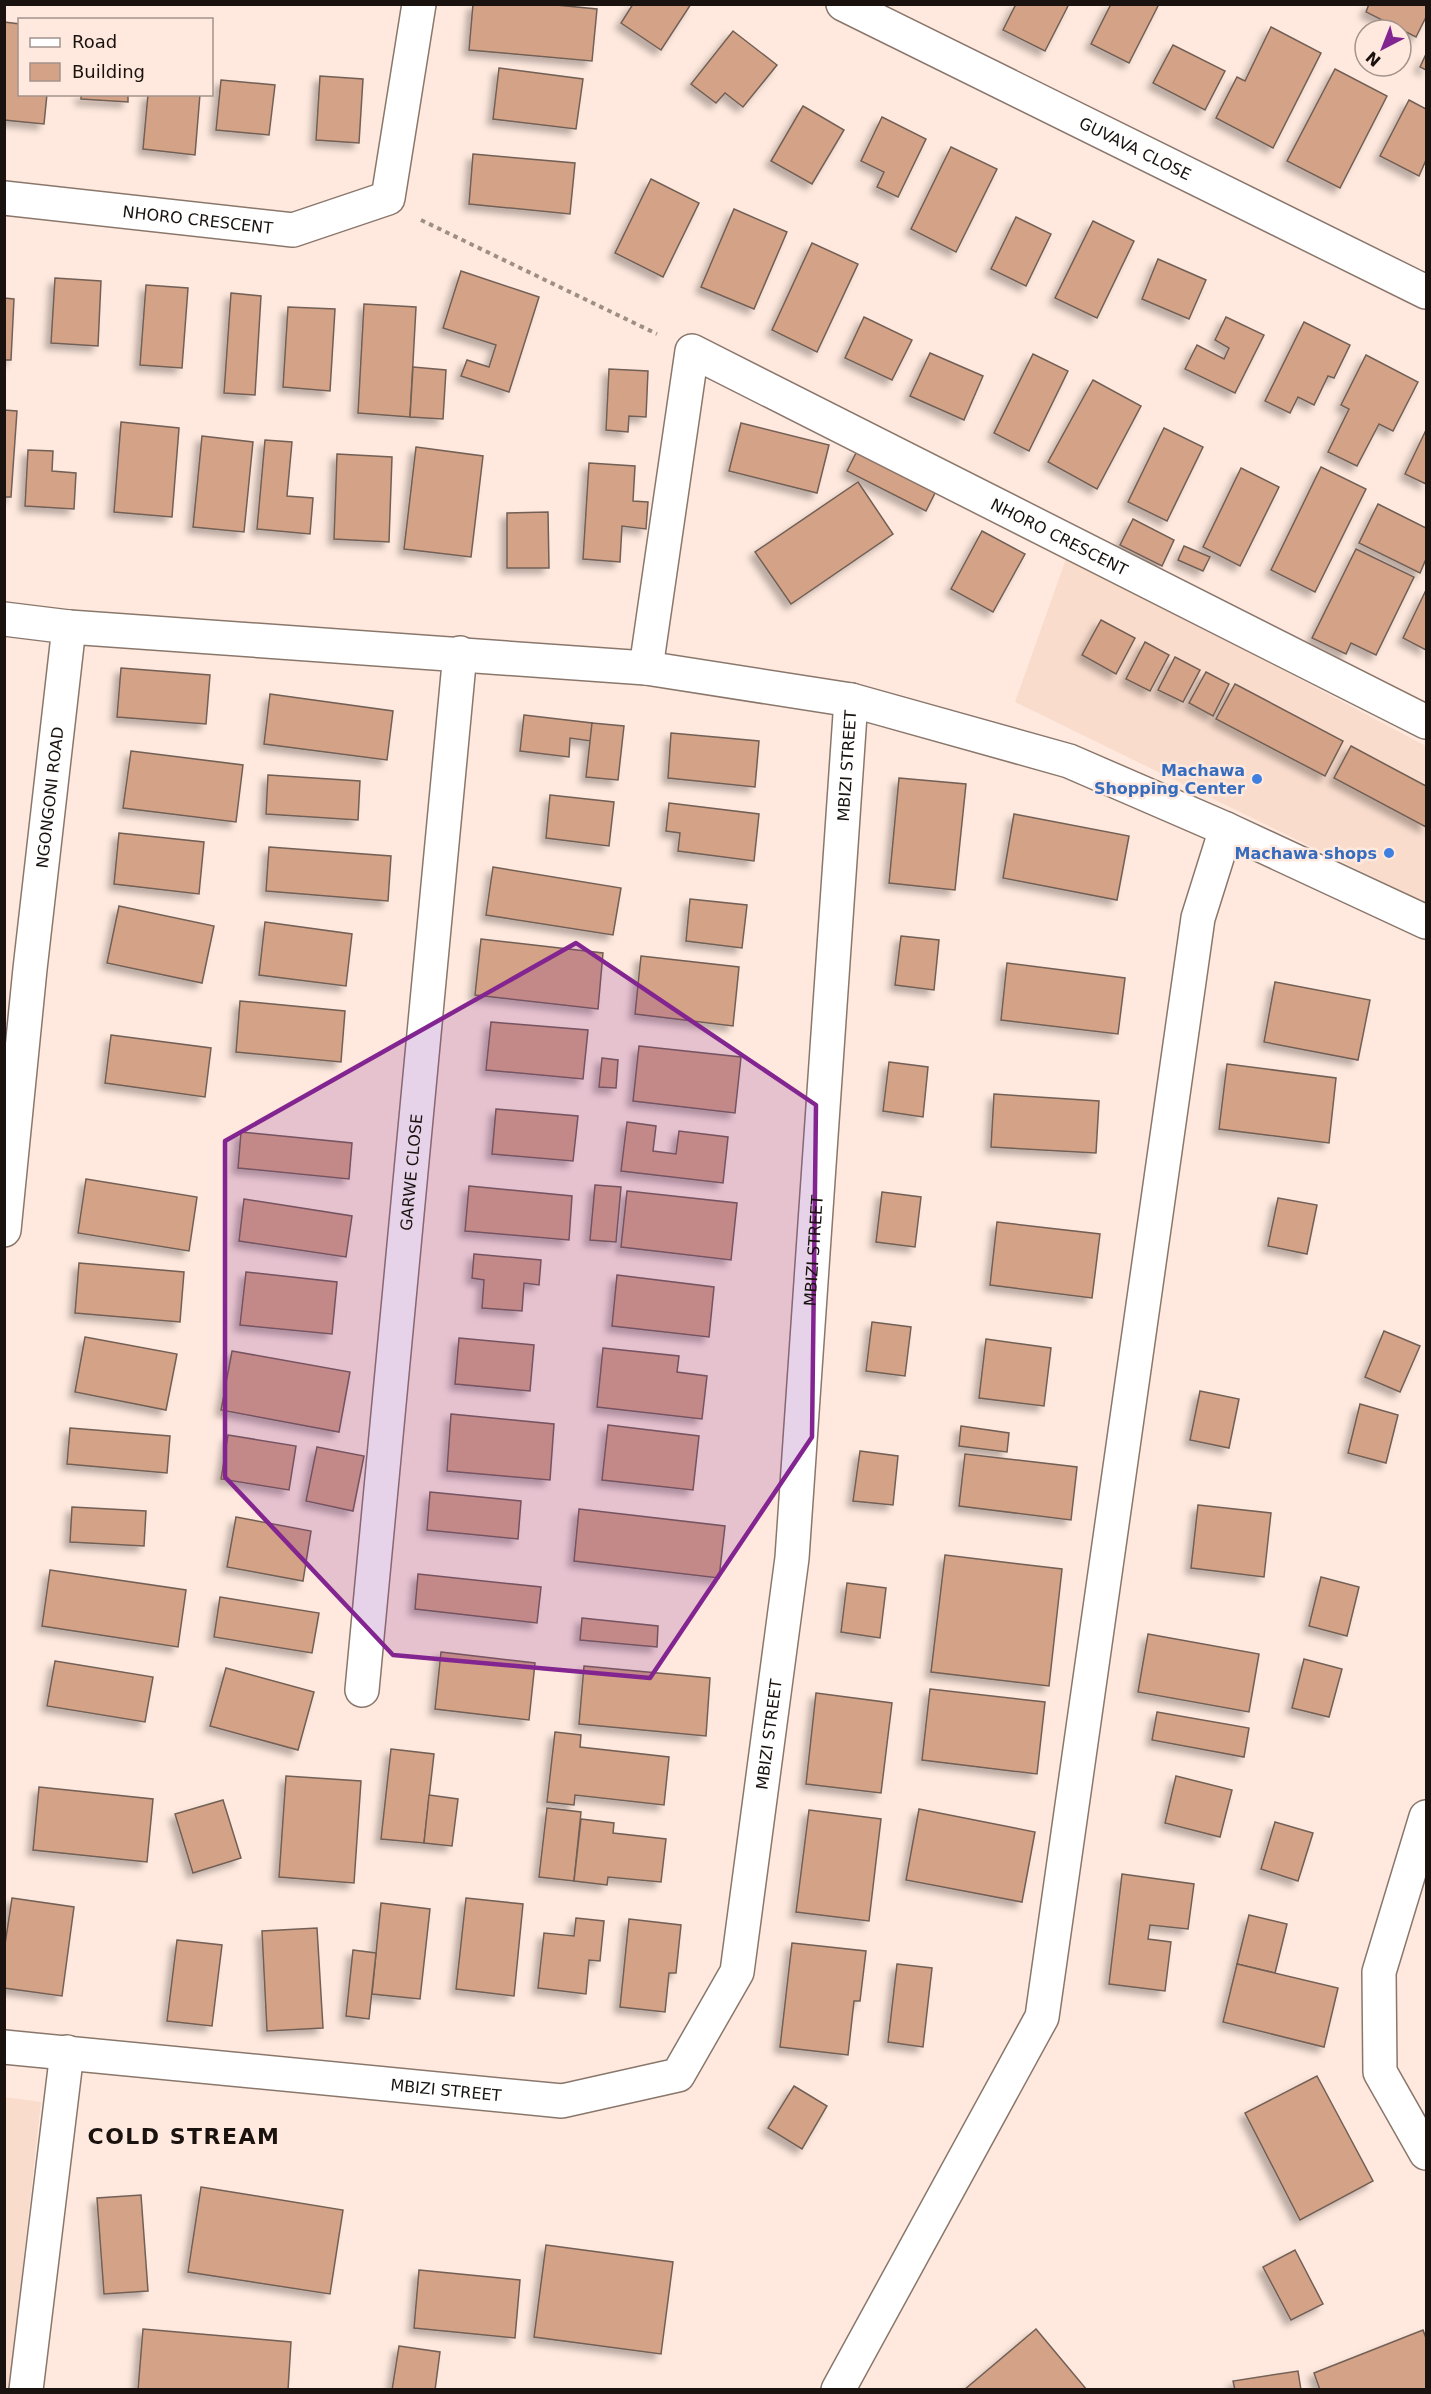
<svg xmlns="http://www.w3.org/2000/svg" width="1431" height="2394" font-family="'DejaVu Sans',sans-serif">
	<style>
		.built { fill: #f9dccc }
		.building { fill: #d4a286; stroke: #726056; stroke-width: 1.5; filter: url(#shadow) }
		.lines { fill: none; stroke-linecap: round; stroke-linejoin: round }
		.minor-casing { stroke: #8a776c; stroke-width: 36 }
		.tertiary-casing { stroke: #8a776c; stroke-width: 36 }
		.path { stroke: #9e8f86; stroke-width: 4; stroke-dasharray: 4.5 4.5; stroke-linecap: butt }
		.minor { stroke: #fff; stroke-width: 33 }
		.tertiary { stroke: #fff; stroke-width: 33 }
		.marked { fill: #832590; fill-opacity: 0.2; stroke: #832590; stroke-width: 4.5; stroke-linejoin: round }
		.shop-dot { fill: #3f7fe0; stroke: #ffe9de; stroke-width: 2 }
		.labels { text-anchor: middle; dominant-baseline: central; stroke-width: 5; stroke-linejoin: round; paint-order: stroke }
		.street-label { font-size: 16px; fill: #19120e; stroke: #ffe9de }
		.shop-label { font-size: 16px; font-weight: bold; fill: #366cbe; stroke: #ffe9de; text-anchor: end }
		.district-label { font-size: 22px; font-weight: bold; letter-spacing: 1.5px; fill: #19120e; stroke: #ffe9de }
	</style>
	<defs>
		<filter id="shadow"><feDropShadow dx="-5.5" dy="5.5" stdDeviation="3" flood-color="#0004"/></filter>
	</defs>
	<rect width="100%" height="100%" fill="#ffe9de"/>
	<g class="built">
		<path d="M1067,556L1426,746V903L1015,702Z"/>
		<path d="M5,2097L41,2102L9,2390L4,2389Z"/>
	</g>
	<g class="building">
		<path d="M473,4H546L597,9L592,61L469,50Z"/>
		<path d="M633,4H691L661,50L621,23Z"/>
		<path d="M1016,4H1069L1045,51L1003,30Z"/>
		<path d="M1111,4H1159L1129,63L1091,44Z"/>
		<path d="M1369,4H1426V17L1416,37L1366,12Z"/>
		<path d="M4,22L20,24V94H47L44,124L4,120Z"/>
		<path d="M1271,27L1321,53L1273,148L1216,118L1237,77L1245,81Z"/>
		<path d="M733,31L777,65L743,107L725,93L716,103L691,84Z"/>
		<path d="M1173,45L1225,71L1205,110L1153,83Z"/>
		<path d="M1426,54V70L1420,67Z"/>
		<path d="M499,68L583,79L576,129L493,119Z"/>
		<path d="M1335,69L1387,96L1340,188L1287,161Z"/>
		<path d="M320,76L363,79L359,143L316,140Z"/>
		<path d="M221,80L275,85L269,135L216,130Z"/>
		<path d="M81,94H128V102L81,99Z"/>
		<path d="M148,94H200L195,155L143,149Z"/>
		<path d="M1409,100L1426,109V160L1419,176L1380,156Z"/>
		<path d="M803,106L844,130L812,184L771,161Z"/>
		<path d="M882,117L926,139L898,197L877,187L884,172L861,161Z"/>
		<path d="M951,147L997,169L956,252L911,229Z"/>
		<path d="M473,154L575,163L570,214L469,204Z"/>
		<path d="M651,179L699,203L663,277L615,253Z"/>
		<path d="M734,209L787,232L754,309L701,287Z"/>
		<path d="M1016,217L1051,234L1026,286L991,269Z"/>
		<path d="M1093,221L1134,241L1097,318L1055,298Z"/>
		<path d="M812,243L858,264L817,352L772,330Z"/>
		<path d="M1158,259L1206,280L1189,319L1142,299Z"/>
		<path d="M461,271L539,297L509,392L461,376L467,360L489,367L496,345L443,328Z"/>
		<path d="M55,278L101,281L98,346L51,343Z"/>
		<path d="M146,285L188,288L182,368L140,365Z"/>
		<path d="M231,293L261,296L255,395L224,393Z"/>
		<path d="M4,298L14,299L11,360H4Z"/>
		<path d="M364,304L416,307L410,417L358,413Z"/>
		<path d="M288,307L335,309L330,391L283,387Z"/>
		<path d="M864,317L912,340L892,380L845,358Z"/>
		<path d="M1226,317L1264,335L1235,393L1185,369L1197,345L1224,359L1229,348L1215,340Z"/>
		<path d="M1304,322L1350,345L1334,378L1328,376L1314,405L1298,397L1290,413L1265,401Z"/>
		<path d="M930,353L983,376L964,420L910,396Z"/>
		<path d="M1033,354L1068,371L1029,451L994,433Z"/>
		<path d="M1366,355L1418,382L1393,431L1379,424L1357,466L1328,452L1349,409L1341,405Z"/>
		<path d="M413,367L446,370L443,419L410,417Z"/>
		<path d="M609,369L648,371L646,417L629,416L628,432L606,430Z"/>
		<path d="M1093,380L1141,406L1097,489L1048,462Z"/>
		<path d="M4,410L17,411L11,497H4Z"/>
		<path d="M121,422L179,428L172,517L114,512Z"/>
		<path d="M741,423L829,445L817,493L729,471Z"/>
		<path d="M1164,428L1203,447L1167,521L1128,502Z"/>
		<path d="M1426,430V484L1405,474Z"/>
		<path d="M202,436L253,442L244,532L193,527Z"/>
		<path d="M265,440L292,442L287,496L313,498L310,534L257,529Z"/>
		<path d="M416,447L483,456L471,557L404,549Z"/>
		<path d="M858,449L937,489L926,511L847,471Z"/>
		<path d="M28,450L53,451L52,471L76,473L74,509L25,506Z"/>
		<path d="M337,454L392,457L389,542L334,539Z"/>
		<path d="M589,463L635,466L633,501L648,502L646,529L622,526L620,562L583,559Z"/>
		<path d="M1321,467L1366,489L1315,592L1271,570Z"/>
		<path d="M1241,468L1279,487L1240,566L1203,547Z"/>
		<path d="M858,482L893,534L791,604L755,552Z"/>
		<path d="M1378,504L1426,528V559L1420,573L1359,543Z"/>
		<path d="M548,512L549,568H507V513Z"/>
		<path d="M1133,519L1174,540L1162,566L1120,545Z"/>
		<path d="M982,531L1025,554L993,612L951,589Z"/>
		<path d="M1184,546L1210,557L1203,571L1178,560Z"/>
		<path d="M1356,549L1414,577L1376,655L1351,643L1346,654L1312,638Z"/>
		<path d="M1426,590V650L1403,638Z"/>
		<path d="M1101,620L1135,638L1116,674L1082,655Z"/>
		<path d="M1145,642L1169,655L1150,691L1126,679Z"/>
		<path d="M1175,657L1200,670L1183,702L1158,690Z"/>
		<path d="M121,668L210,675L206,724L117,717Z"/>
		<path d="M1206,672L1229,684L1213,716L1189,703Z"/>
		<path d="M1235,684L1343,741L1325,776L1216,719Z"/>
		<path d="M270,694L393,711L387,760L264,744Z"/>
		<path d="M524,715L592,723L591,741L570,738L569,757L520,751Z"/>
		<path d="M592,723L624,726L618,780L586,777Z"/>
		<path d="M671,733L759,741L755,787L668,778Z"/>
		<path d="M1351,746L1426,786V827L1334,778Z"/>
		<path d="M131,751L243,765L236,822L123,808Z"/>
		<path d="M268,775L360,781L358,820L266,814Z"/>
		<path d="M899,778L966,784L955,890L889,883Z"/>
		<path d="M550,795L614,802L609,846L546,838Z"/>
		<path d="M669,803L759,814L754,861L678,851L680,833L666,831Z"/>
		<path d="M1014,814L1129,836L1117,900L1003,878Z"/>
		<path d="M119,833L204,842L199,894L114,884Z"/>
		<path d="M269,847L391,856L388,901L266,891Z"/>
		<path d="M493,867L621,888L613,935L486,915Z"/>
		<path d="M690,899L747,905L742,948L686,941Z"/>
		<path d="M119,906L214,926L202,983L107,963Z"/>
		<path d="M265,922L352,934L346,986L259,975Z"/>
		<path d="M901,936L939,940L934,990L895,985Z"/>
		<path d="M481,939L603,953L598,1009L475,995Z"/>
		<path d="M641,956L739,967L733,1026L635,1014Z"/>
		<path d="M1007,963L1125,978L1118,1034L1001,1020Z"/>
		<path d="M1275,982L1370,1000L1358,1060L1264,1042Z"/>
		<path d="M240,1001L345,1011L341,1062L236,1052Z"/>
		<path d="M491,1022L588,1030L583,1079L486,1070Z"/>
		<path d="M111,1035L211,1048L205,1097L105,1083Z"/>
		<path d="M639,1046L741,1057L735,1113L633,1101Z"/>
		<path d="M602,1058L618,1060L616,1088L599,1087Z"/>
		<path d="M889,1062L928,1067L923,1117L883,1111Z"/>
		<path d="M1227,1064L1336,1078L1329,1143L1219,1129Z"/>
		<path d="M994,1094L1099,1101L1096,1153L991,1147Z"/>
		<path d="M496,1109L578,1116L573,1161L492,1154Z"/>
		<path d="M627,1122L656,1126L653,1151L676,1154L679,1131L728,1137L723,1183L621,1171Z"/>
		<path d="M241,1132L352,1143L349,1179L238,1168Z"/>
		<path d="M86,1179L197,1197L189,1251L78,1233Z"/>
		<path d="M595,1185L621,1187L616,1242L590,1240Z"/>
		<path d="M469,1186L572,1196L569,1240L465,1231Z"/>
		<path d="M627,1191L737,1203L731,1260L621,1247Z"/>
		<path d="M882,1192L921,1197L915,1247L876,1242Z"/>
		<path d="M1278,1198L1317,1205L1307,1254L1268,1246Z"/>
		<path d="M244,1199L352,1216L346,1257L239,1241Z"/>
		<path d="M997,1222L1100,1234L1092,1298L990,1285Z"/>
		<path d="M474,1254L541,1260L539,1285L524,1283L522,1311L482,1308L484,1280L472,1278Z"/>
		<path d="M79,1263L184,1272L180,1322L75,1313Z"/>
		<path d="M246,1272L337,1282L332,1334L240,1325Z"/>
		<path d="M617,1275L714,1287L709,1337L612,1326Z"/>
		<path d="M872,1322L911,1327L905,1376L866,1371Z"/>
		<path d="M1384,1331L1420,1346L1400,1392L1365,1377Z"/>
		<path d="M85,1337L177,1354L166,1410L75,1392Z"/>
		<path d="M459,1338L534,1345L530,1391L455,1384Z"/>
		<path d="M986,1339L1051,1348L1044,1406L979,1398Z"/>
		<path d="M603,1348L679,1356L677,1372L707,1376L702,1419L597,1407Z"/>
		<path d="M232,1351L350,1372L339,1432L221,1410Z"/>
		<path d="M1200,1391L1239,1399L1229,1448L1190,1440Z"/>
		<path d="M1360,1404L1398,1415L1386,1463L1348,1453Z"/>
		<path d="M451,1414L554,1424L550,1480L447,1471Z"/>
		<path d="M608,1425L699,1436L693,1490L602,1480Z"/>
		<path d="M961,1426L1009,1433L1007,1452L959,1446Z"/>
		<path d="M70,1428L170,1436L167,1473L67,1464Z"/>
		<path d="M228,1435L296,1446L289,1490L221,1479Z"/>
		<path d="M317,1447L364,1456L353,1511L306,1501Z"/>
		<path d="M860,1451L898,1456L893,1505L853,1501Z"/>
		<path d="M965,1454L1077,1467L1071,1520L959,1506Z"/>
		<path d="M430,1492L521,1501L518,1539L427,1530Z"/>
		<path d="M1198,1505L1271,1513L1264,1577L1191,1568Z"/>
		<path d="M72,1507L146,1511L144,1546L70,1542Z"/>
		<path d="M579,1509L725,1526L719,1578L574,1561Z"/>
		<path d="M236,1517L311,1531L303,1581L227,1567Z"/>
		<path d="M945,1555L1062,1569L1049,1686L931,1672Z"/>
		<path d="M50,1570L186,1590L178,1647L42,1626Z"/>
		<path d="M418,1574L541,1587L537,1623L415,1609Z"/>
		<path d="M1321,1577L1359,1587L1347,1636L1309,1626Z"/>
		<path d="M847,1583L886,1588L880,1638L841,1632Z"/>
		<path d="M220,1597L319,1613L312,1653L214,1637Z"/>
		<path d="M582,1618L658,1626L657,1647L580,1640Z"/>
		<path d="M1148,1634L1259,1654L1249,1712L1138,1692Z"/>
		<path d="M441,1652L535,1663L529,1720L435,1709Z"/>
		<path d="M1304,1659L1342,1669L1329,1717L1292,1708Z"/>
		<path d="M55,1661L153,1677L145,1722L47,1706Z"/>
		<path d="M584,1666L710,1678L706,1736L579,1724Z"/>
		<path d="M226,1668L314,1692L298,1750L210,1726Z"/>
		<path d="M930,1689L1045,1702L1037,1774L922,1760Z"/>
		<path d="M816,1693L892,1703L881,1793L806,1784Z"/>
		<path d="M1157,1712L1249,1728L1244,1757L1152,1740Z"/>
		<path d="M555,1732L581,1735L580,1747L669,1757L664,1805L575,1795L574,1805L547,1802Z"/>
		<path d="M391,1749L434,1754L424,1843L381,1839Z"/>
		<path d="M286,1776L361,1781L354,1883L279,1877Z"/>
		<path d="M1176,1776L1232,1790L1220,1837L1165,1823Z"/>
		<path d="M39,1787L153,1799L147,1862L33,1850Z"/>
		<path d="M429,1795L458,1799L452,1846L424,1843Z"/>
		<path d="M223,1800L241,1858L193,1873L175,1814Z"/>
		<path d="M547,1808L581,1812L574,1881L539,1877Z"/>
		<path d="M919,1809L1035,1832L1022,1902L906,1880Z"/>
		<path d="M809,1810L881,1819L869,1921L796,1912Z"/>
		<path d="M581,1819L614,1823L613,1833L666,1839L661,1882L608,1877L607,1885L574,1881Z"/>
		<path d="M1275,1822L1313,1833L1298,1881L1261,1869Z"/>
		<path d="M1122,1874L1194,1884L1188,1929L1150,1925L1148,1939L1171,1942L1165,1991L1109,1984Z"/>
		<path d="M12,1898L74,1907L62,1996L4,1988V1951Z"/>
		<path d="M466,1898L523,1904L514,1996L456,1989Z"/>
		<path d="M381,1903L430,1909L420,1999L372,1994Z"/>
		<path d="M1249,1915L1287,1924L1275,1973L1237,1964Z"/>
		<path d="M576,1918L604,1921L600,1961L589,1960L586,1994L538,1988L544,1933L574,1936Z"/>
		<path d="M629,1919L681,1925L676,1973H669L665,2012L620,2007Z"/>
		<path d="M317,1928L323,2028L267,2031L262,1931Z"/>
		<path d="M177,1940L222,1945L212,2026L167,2021Z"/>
		<path d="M792,1943L866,1951L860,2001H854L848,2055L780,2047Z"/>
		<path d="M353,1950L376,1953L369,2019L346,2016Z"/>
		<path d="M897,1964L932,1968L923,2047L888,2042Z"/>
		<path d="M1237,1964L1338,1988L1324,2047L1223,2022Z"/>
		<path d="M1317,2076L1373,2181L1300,2220L1245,2113Z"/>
		<path d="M794,2086L827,2106L802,2149L768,2128Z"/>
		<path d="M201,2187L343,2210L330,2294L188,2272Z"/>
		<path d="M141,2195L148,2291L104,2294L97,2198Z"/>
		<path d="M546,2245L673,2262L661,2354L534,2337Z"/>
		<path d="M1295,2250L1323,2304L1291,2320L1263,2267Z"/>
		<path d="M419,2270L520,2280L515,2338L414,2328Z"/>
		<path d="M143,2329L291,2342L288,2390H138Z"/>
		<path d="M1036,2329L1087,2390H964Z"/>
		<path d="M1423,2330L1426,2338V2390H1320L1314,2373Z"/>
		<path d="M399,2346L440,2352L435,2390H392Z"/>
		<path d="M1298,2371L1301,2390H1235L1233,2381Z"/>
	</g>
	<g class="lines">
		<defs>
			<g id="minor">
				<path id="s1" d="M843,4L1426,292"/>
				<path id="s2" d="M4,198L293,230L388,198L419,4"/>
				<path id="s3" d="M646,668L692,351L1426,722"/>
				<path id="s4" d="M4,1230L30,969L69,627"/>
				<path id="s5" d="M362,1690L460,653"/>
				<path d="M1426,1817L1379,1972L1380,2072L1426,2153"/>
				<path id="s6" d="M4,2047L562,2101L678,2075L737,1972L792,1558L851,700"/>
				<path d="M26,2390L67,2052"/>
				<path d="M838,2390L1042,2017L1198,918L1226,829"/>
			</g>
			<path id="tertiary" d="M4,619L69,627L646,668L851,700L1069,761L1226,829L1426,922"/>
		</defs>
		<use href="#minor" class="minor-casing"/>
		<use href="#tertiary" class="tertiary-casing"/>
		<path class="path" d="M421,220L657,334"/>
		<use href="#minor" class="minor"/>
		<use href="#tertiary" class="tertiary"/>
	</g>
	<path class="marked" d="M576,943L816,1105L812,1437L650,1678L393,1655L225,1477V1141Z"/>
	<g class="shop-dot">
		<circle cx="1257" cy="779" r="6"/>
		<circle cx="1389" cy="853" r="6"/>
	</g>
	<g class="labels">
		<g class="street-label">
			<text stroke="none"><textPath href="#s1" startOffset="326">GUVAVA CLOSE</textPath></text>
			<text stroke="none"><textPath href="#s2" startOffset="195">NHORO CRESCENT</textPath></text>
			<text stroke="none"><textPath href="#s3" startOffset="732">NHORO CRESCENT</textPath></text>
			<text stroke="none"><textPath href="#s6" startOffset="2010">MBIZI STREET</textPath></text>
			<text stroke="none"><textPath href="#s4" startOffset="435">NGONGONI ROAD</textPath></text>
			<text stroke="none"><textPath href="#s5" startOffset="520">GARWE CLOSE</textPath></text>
			<text stroke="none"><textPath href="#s6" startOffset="1524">MBIZI STREET</textPath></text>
			<text stroke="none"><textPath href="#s6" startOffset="1038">MBIZI STREET</textPath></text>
			<text stroke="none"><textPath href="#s6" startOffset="444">MBIZI STREET</textPath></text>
		</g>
		<g class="shop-label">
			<text x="1245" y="770">Machawa<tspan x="1245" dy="18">Shopping Center</tspan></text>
			<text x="1377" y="853">Machawa shops</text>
		</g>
		<g class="district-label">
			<text x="184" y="2136">COLD STREAM</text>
		</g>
	</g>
	<rect width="1431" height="2394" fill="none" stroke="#19120e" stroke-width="12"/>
	<rect x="18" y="18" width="195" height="78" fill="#ffe9de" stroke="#a3938b" stroke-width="1.5"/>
	<rect x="30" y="38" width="30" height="9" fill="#ffffff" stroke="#a3938b" stroke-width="1.5"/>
	<text x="72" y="48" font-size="18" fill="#19120e">Road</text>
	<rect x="30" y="63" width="30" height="18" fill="#d4a286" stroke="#a3938b" stroke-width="1.5"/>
	<text x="72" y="78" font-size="18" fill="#19120e">Building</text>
	<g transform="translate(1383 48) rotate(222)"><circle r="28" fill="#ffe9de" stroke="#a3938b" stroke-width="1.5"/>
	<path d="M0-4.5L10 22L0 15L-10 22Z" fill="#832590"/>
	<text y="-9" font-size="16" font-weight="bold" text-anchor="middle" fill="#19120e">N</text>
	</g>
</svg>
